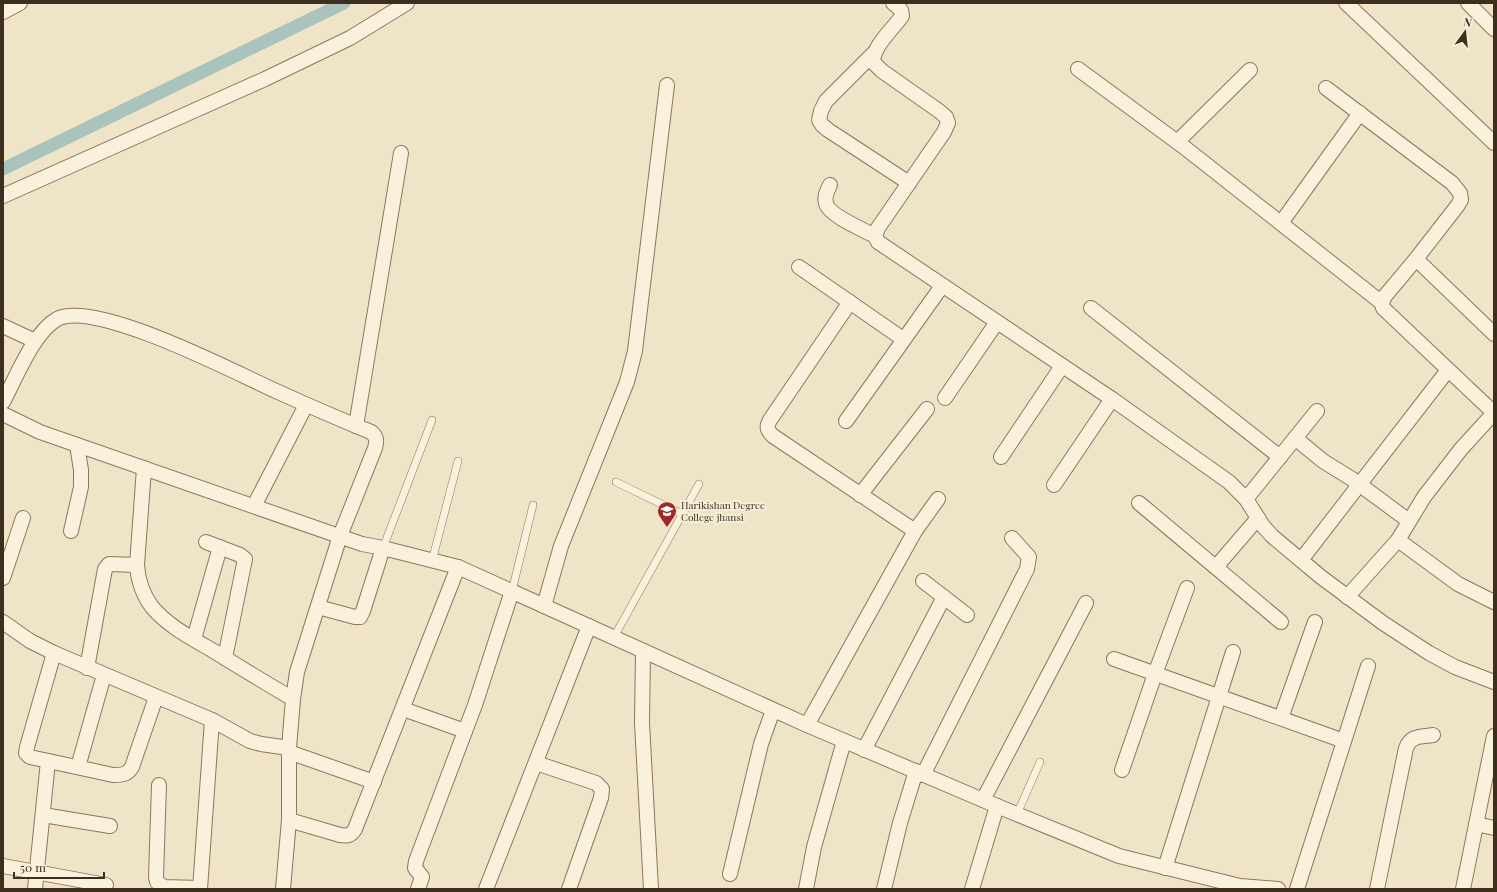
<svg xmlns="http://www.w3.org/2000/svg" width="1497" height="892" font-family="'Playfair Display',serif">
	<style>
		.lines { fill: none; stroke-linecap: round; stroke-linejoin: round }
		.canal { stroke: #a9c4bc; stroke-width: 13 }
		.service-casing { stroke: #8d765c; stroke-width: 8 }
		.minor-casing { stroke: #8d765c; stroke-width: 16 }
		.service { stroke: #faf1dc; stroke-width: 7 }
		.minor { stroke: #faf1dc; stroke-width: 14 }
		.labels { text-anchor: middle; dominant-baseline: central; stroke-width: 4; stroke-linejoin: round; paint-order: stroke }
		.poi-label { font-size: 10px; fill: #3d2e20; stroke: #f7eed8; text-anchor: start }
	</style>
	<rect width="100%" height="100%" fill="#f0e4c8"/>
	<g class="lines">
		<path class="canal" d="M3,169L344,3"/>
		<defs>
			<g id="service">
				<path d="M616,482L682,514"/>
				<path d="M383,548L432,420"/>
				<path d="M432,561L458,461"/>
				<path d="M512,591L533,505"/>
				<path d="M614,637L699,484"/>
				<path d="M1017,814L1040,762"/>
			</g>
			<g id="minor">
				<path d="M893,3L901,10L902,16C893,29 873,46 873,62L882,71L939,111L946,117L948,123L944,132L878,228L875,236L878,242L1112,399L1229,482L1246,499L1263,526L1272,536L1321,577L1383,623L1429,653L1455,667L1494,682"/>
				<path d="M1346,3L1494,143"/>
				<path d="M1468,3L1494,29"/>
				<path d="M3,12L20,3"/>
				<path d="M873,54L826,101L821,111L819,120L822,125L828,130L909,183"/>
				<path d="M1078,69L1184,147L1382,303"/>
				<path d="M1326,88L1452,183L1460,193L1461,200L1458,205L1416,259L1385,296L1382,303L1383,308L1494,413"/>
				<path d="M1177,142L1250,70"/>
				<path d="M830,185C827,191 824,197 826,203C828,215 864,230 875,236"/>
				<path d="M3,196L265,79L350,38L407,3"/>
				<path d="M1281,223L1360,113"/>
				<path d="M1416,259L1494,334"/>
				<path d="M799,267L903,339"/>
				<path d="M850,302L770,420C766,427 767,430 773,436L915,531"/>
				<path d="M1091,308L1280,457"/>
				<path d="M3,326L35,341"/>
				<path d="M945,398L997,322"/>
				<path d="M3,402C16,378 33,333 57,319C95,299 236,373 276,391C307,405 339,419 371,432C377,437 377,441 375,448L340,536L297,672L293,699L289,748V820L283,889"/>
				<path d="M1494,413L1461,449L1424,497L1398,540L1458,584L1494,602"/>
				<path d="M3,414L40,432L362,544L383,548L458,567L807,725L997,806L1119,856L1240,886L1278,889"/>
				<path d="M846,421L942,286"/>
				<path d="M356,426L401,153"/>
				<path d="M1295,438L1323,461L1352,479L1409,521"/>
				<path d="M1001,457L1062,366"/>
				<path d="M144,468L137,565C138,580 143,595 152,607C168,626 191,638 212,650C239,667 266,683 293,699"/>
				<path d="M1054,485L1112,399"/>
				<path d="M860,495L927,409"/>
				<path d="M1246,499L1317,411"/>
				<path d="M1139,503L1281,622"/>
				<path d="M254,506L306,405"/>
				<path d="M71,531L81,487V470L77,445"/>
				<path d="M206,542L240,555L245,559L225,658"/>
				<path d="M1301,560L1448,370"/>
				<path d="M1216,567L1258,518"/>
				<path d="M3,578L23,518"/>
				<path d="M923,581L967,615"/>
				<path d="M1347,597L1398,540"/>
				<path d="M544,606L561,546L627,382L635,351L667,85"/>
				<path d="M318,607L355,617H360L363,611L383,548"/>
				<path d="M3,622L30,641L54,653L212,720L250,741L261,744L289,748"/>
				<path d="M194,639L220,547"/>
				<path d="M643,651L642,723L651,889"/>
				<path d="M54,653L27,747L26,753L30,757L113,775C122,775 127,775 132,767L156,697"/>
				<path d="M1114,659L1344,741"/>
				<path d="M87,668L105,569L109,564L137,565"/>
				<path d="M403,709L465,731"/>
				<path d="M1281,718L1315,622"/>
				<path d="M807,725L915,531L938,499"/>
				<path d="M864,750L944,597"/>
				<path d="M289,752L374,782"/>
				<path d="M536,763L596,783L602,789L601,798L569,889"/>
				<path d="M78,767L104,675"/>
				<path d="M1122,770L1155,674L1187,588"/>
				<path d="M923,775L1027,569L1029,557L1012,538"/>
				<path d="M159,785L156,877L157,882L164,887L200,888"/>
				<path d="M983,800L1086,603"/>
				<path d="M43,815L110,826"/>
				<path d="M289,820L340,835C347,836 351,836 355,829L458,567"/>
				<path d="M1476,824L1494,828"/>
				<path d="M3,866L106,885"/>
				<path d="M1165,868L1233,652"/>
				<path d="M730,874L761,744L773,710"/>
				<path d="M35,889L48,761"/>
				<path d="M200,889L212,720"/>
				<path d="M418,889L422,877L415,868L416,861L475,705L512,591"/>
				<path d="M486,889L589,626"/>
				<path d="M806,889L814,847L844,741"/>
				<path d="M884,889L900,823L916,771"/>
				<path d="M972,889L997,806"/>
				<path d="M1297,889L1368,666"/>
				<path d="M1377,889L1406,748C1411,735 1421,737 1433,735"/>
				<path d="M1463,889L1494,736"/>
			</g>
		</defs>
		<use href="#service" class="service-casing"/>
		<use href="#minor" class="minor-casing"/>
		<use href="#service" class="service"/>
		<use href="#minor" class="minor"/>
	</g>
	<defs>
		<symbol id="university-pin" viewBox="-11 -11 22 30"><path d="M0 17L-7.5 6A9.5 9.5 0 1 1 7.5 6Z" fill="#9e2a2b" stroke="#f7eed8"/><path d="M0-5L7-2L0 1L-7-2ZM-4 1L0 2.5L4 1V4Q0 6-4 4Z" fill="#fff"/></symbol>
	</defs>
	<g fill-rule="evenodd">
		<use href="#university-pin" x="656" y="500" width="22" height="30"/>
	</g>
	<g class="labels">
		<g class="poi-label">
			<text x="681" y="505">Harikishan Degree<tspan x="681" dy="12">College jhansi</tspan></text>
		</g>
	</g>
	<rect width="1497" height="892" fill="none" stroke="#3d2e20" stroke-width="8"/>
	<g transform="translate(1465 32) rotate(15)" stroke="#f7eed8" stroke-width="3" paint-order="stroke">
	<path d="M0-3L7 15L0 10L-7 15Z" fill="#3d2e20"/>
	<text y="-6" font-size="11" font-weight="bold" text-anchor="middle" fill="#3d2e20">N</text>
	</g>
	<path d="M14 872v6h90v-6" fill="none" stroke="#3d2e20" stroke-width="2"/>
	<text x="20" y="872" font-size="12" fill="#3d2e20" stroke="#f7eed8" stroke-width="3" paint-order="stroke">50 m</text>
</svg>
